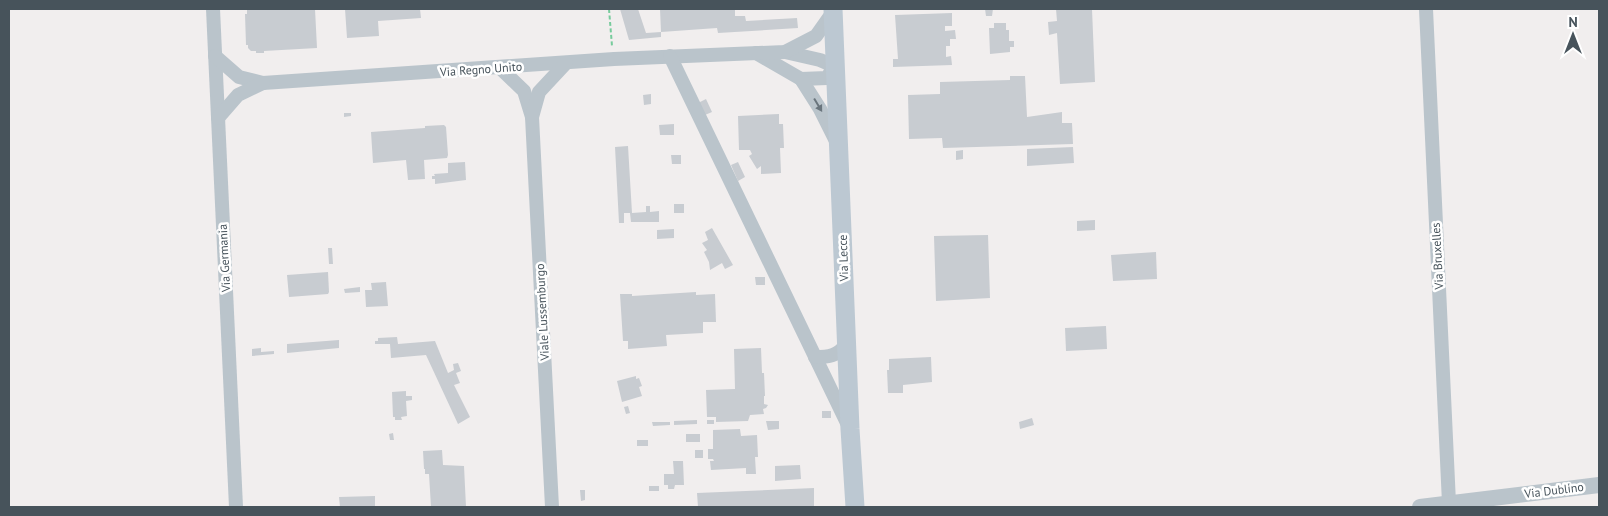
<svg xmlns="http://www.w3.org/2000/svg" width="1608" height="516" font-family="'PT Sans',sans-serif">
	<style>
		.building { fill: #c8ccd1 }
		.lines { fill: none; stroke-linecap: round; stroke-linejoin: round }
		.path { stroke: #77cb9c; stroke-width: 2; stroke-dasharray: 4 2.5; stroke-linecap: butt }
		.minor { stroke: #bac4cb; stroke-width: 14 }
		.tertiary { stroke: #bac4cb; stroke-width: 16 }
		.secondary { stroke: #bcc8d2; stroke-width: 19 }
		.oneway { fill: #6a757d }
		.labels { text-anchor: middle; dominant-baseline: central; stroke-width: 5; stroke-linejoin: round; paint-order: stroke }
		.street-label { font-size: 12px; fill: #47535b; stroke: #fff }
	</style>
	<rect width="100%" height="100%" fill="#f1eeee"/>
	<g class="building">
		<path d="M247,9H315L317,48L264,51V53H256V51H251L248,48V45H246L245,14H247Z"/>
		<path d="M345,9H420L421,18L378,21L379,36L347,38Z"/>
		<path d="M620,9H638L646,33L661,32L660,9H735V16H745L746,21L797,18L798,28L718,33L717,28L661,32V37L629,40Z"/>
		<path d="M985,9H993L992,16H986Z"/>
		<path d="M1056,9H1092L1095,82L1060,84L1057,33L1049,35L1048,22L1057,21Z"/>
		<path d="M952,13V26H945V31L955,30L956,39H950V46H946V57L951,56L952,65L893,67V59H898L895,15Z"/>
		<path d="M994,23H1006V30H1009V41H1014V47H1010V52L990,54L989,28H994Z"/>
		<path d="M1010,76H1025L1027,117L1062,112V123H1072L1073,144L943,148L942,138L909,139L908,95L940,94V82L1010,80Z"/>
		<path d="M651,94V104L644,105L643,95Z"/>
		<path d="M706,99L712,112L705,115L698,103Z"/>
		<path d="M344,113H351V116L344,117Z"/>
		<path d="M779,114V124H783L784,148H780L781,173L761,174V166L757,169L749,156L752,154L750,150H739L738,116Z"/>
		<path d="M674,124V135H660L659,125Z"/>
		<path d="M444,125L446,127L448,155L447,158L424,160L425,179L408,180L406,160L373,163L371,132L425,128V126Z"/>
		<path d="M628,146L632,213L646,212V206H650V212L659,211V222H631L630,213H624V223H619L615,147Z"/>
		<path d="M1073,147L1074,163L1027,166V149Z"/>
		<path d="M963,150V159L956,160V151Z"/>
		<path d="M671,155H681V164H672Z"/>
		<path d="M465,162L466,180L435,184V179H432V176H435L434,174L448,173V163Z"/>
		<path d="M738,162L745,177L738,181L731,165Z"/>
		<rect x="674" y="204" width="10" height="9"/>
		<path d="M1095,220V230L1077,231V221Z"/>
		<path d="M712,228L733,265L725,269L722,263L710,270L709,262L704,252L707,250L702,243L708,240L705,232Z"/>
		<path d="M674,229V238L657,239V230Z"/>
		<path d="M988,235L990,298L936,301L934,236Z"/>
		<path d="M328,248H332L333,264H329Z"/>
		<path d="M1156,252L1157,279L1113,281L1111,255Z"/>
		<path d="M328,272L329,292L328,294L289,297L287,275Z"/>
		<path d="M755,277H765V285H756Z"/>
		<path d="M386,282L388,306L366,307L365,290H372L371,283Z"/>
		<path d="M360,287V292L345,293L344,289Z"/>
		<path d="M696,292V295L715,294L716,322H703V333L666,335L667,346L628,349V341H623L620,294H632V296Z"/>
		<path d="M1106,326L1107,349L1066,351L1065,328Z"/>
		<path d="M397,337L398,344L435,341L448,373L454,370L453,364L458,363L461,371L456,373L460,383L454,385L470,417L458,424L426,355L391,358L390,344H375V341H378V338Z"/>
		<path d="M339,340V348L287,353V344Z"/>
		<path d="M261,348V352L274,351V354L252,356V349Z"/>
		<path d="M761,348L762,373H764L765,396H764V404L768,405L766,408L763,409L764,414L750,415L748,421L716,422V417H707L706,390L735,389L734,349Z"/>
		<path d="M931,357L932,382L903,385V393H888L887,370H889V359Z"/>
		<path d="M636,376V379L639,378L642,386L639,387L642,396L622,402L617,381Z"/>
		<path d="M406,391V396H412V400L406,401L407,416L401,417L402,420H395V417H393L392,392Z"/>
		<path d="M628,406L630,413L626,414L624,407Z"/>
		<rect x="822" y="411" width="9" height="7"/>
		<path d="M1032,418L1034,425L1020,429L1019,422Z"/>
		<path d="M697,420V424L674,425V421Z"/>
		<rect x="707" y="420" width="7" height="4"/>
		<path d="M766,421H779V429L768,430Z"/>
		<path d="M652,422H670V425L653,426Z"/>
		<path d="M740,429L741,436L757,435L758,457H755L756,474H746V468L711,470L710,461H714L713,459H708V449H713V430Z"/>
		<path d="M393,433L394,440H390L389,434Z"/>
		<rect x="686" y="434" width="14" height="8"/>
		<rect x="637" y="440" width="11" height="6"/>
		<path d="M442,450L443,465L464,466L466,507H431L429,474H425V469H424L423,451Z"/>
		<rect x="695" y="450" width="8" height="8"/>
		<path d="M673,461H683L684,485H675L674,489H668V485H664V474H674Z"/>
		<path d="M800,465L801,479L775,481V466Z"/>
		<rect x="649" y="486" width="10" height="5"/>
		<path d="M814,488V507H698L697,493Z"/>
		<path d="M580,490H585V500L581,501Z"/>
		<path d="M375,496V507H340L339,497Z"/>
	</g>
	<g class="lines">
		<path class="path" d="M609,9L612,46"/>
		<g class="minor">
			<path d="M213,9L236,507"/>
			<path d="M1426,9L1449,503"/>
			<path d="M785,52L820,60L834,66L827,78L801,79"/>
			<path d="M756,53L801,79L820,109L836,141"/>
			<path d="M215,56L239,77L263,83L614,59L785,52L816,36L833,12"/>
			<path d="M670,56L848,425"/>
			<path d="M499,67L524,91L532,117L552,507"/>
			<path d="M532,117L539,92L566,63"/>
			<path d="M218,118L238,95L263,83"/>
			<path d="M815,357C829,357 837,356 846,345"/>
		</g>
		<path class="tertiary" d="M1420,507L1599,485"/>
		<path class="secondary" d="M833,9L850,429L855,507"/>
	</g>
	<defs><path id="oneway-solid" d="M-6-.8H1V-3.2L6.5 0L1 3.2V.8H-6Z" transform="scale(1.25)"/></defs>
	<use class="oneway" href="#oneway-solid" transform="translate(818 105) rotate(59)"/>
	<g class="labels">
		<g class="street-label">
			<text transform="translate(481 69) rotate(-4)">Via Regno Unito</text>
			<text transform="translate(1437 256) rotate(-93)">Via Bruxelles</text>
			<text transform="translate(224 258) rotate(-93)">Via Germania</text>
			<text transform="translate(843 258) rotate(-92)">Via Lecce</text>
			<text transform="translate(542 312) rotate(-93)">Viale Lussemburgo</text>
			<text transform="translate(1554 490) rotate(-7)">Via Dublino</text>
		</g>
	</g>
	<rect width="1608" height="516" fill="none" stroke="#47535b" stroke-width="20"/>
	<g transform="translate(1573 35)" stroke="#ffffff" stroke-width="4" paint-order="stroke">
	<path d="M0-4L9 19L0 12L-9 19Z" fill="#47535b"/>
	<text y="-8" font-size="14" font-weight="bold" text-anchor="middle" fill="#47535b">N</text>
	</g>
</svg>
